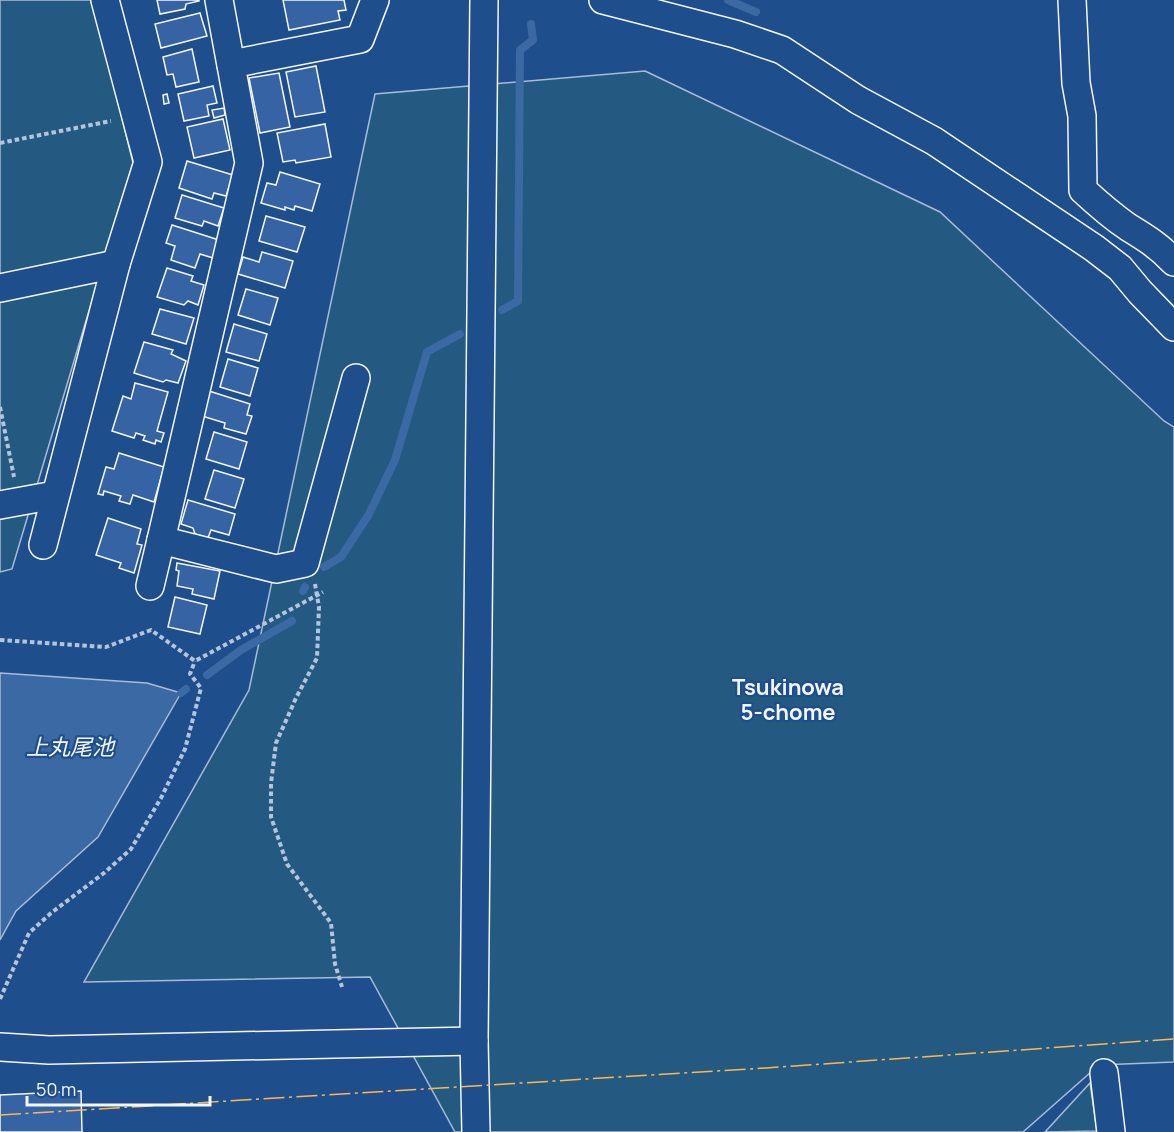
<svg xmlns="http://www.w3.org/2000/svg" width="1174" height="1132" font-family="Manrope,'Noto Sans JP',sans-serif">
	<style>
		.green { fill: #245a82; stroke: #a8bbd7; stroke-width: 1.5 }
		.water { fill: #3b69a3; stroke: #a8bbd7; stroke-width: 1.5 }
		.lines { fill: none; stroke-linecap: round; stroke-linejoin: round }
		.stream { stroke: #3b69a3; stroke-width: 8 }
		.building { fill: #3563a3; stroke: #f2f6ff; stroke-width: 1.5 }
		.minor-casing { stroke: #f2f6ff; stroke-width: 30 }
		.path { stroke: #b3c4dc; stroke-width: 4; stroke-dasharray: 4.5 3; stroke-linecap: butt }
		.minor { stroke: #1f4e8c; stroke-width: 27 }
		.power { stroke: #ffb74d; stroke-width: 1.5; stroke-dasharray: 21 4.5 3 4.5; stroke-linecap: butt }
		.labels { text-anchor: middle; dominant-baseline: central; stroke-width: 4.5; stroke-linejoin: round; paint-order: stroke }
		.neighbourhood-label { font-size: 22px; font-weight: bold; fill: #f2f6ff; stroke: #1f4e8c }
		.water-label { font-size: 22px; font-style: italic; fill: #f2f6ff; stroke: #1f4e8c }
	</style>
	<rect width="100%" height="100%" fill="#1f4e8c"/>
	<g class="green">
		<path d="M0,0H93L133,163L12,569L0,572Z"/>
		<path d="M645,71L940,212L1164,421L1174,427V1062L1099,1065L1023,1132H455L370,977L84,982L249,690L375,94Z"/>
		<path d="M1090,1083L1097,1131L1045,1132Z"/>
	</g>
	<path class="water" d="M0,673L147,683L181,693L98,837L16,911L0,940Z"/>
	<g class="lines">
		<g class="stream">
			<path d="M728,0L756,12"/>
			<path d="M502,310L518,301L520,50L533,40L531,24"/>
			<path d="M324,567L341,557L369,514L395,460L427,352L460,334"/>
			<path d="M303,591L305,587"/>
			<path d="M207,675L241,650L292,621"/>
			<path d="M181,693L186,689"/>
		</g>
	</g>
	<g class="building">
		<path d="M157,0H199V1L186,4L185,9L160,14Z"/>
		<path d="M283,0H344L346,10L338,11L340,20L289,30Z"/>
		<path d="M200,13L207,36L161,48L155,24Z"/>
		<path d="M192,49L199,82L176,87L173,74L167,75L163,57Z"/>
		<path d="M316,66L325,112L295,117L286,72Z"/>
		<path d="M279,73L290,127L260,133L249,78Z"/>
		<path d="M213,86L217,103L207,105L209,116L184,121L178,94Z"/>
		<path d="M167,94L169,103L164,104L163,95Z"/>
		<path d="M224,108L225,115L214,118L212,110Z"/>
		<path d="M223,119L230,150L194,158L187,127Z"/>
		<path d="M325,124L331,157L296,163L295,160L283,162L277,133Z"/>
		<path d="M187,161L233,175L226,196L214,193L212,199L179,188Z"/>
		<path d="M280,172L320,184L312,211L295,206L294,210L285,207V210L261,203L267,183L276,185Z"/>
		<path d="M182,195L224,208L218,226L204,221L202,226L175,218Z"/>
		<path d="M266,216L305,227L297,252L259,241Z"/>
		<path d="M172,225L219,240L213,258L200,254L195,268L171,260L175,246L166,243Z"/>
		<path d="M262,252L293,261L285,288L238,274L243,257L259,262Z"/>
		<path d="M167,268L193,276L191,281L204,285L198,305L188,301L184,305L157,297Z"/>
		<path d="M246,289L278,298L270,325L238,315Z"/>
		<path d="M160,309L194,318L186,344L152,334Z"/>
		<path d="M234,324L267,334L259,361L226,352Z"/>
		<path d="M144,342L173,350L171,354L186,361L178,383L166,380L163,382L134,373Z"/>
		<path d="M228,359L258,368L250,396L220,387Z"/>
		<path d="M135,383L168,392L157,431L164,433L161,442L156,440L155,444L143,440L145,436L136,433L134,438L112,431L123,396L131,399Z"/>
		<path d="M209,391L250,404L247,415L252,416L246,434L224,428L225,423L202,416Z"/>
		<path d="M214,432L247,442L239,469L206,459Z"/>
		<path d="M119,453L164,467L154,502L133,495L130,504L119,501L121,496L104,491L103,495L98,494L106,467L114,469Z"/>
		<path d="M214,470L244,479L235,508L205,499Z"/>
		<path d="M188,500L235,514L229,535L211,530L208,538L195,534L193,528L181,524Z"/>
		<path d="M108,518L141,529L137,544L142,545L134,573L119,568L121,563L96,555Z"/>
		<path d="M177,563L220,571L214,599L192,594L193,589L177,586L179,571L176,570Z"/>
		<path d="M175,597L207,605L200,634L168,627Z"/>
		<path d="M81,1091L82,1132H0V1095Z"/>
	</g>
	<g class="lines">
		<defs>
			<g id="minor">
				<path d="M219,0L249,163L161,540L276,569L305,563L356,378"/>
				<path d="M603,0L735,34L782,50L858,100L934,141L1094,248L1120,268L1140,292L1174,327"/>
				<path d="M1072,0L1076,83L1082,116L1083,190C1097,203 1112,216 1128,227C1146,238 1159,246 1174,262"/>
				<path d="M231,64L360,39L375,0"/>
				<path d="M0,288L116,264"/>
				<path d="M0,505L55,495"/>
				<path d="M43,545L116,264L148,162L105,0"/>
				<path d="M150,586L161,540"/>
				<path d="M0,1047L49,1050L474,1041"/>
				<path d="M1104,1073L1111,1132"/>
				<path d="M476,1132L474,1041L484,0"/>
			</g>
		</defs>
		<use href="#minor" class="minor-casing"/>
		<g class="path">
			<path d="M0,143L111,121"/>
			<path d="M0,407L14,477"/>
			<path d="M315,584L319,607L317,658L296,698L276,743L271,783V817L287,864L331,923L335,964L342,987"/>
			<path d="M0,640L106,647L151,630L195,661L323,592"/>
			<path d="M0,999L29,933L51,913L104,873L131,849L161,798L185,749L201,688L190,674L195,661"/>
		</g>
		<use href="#minor" class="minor"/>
		<path class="power" d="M0,1115L766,1068L1174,1039"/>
	</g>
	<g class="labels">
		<g class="neighbourhood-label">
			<text x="788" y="687">Tsukinowa<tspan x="788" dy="25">5-chome</tspan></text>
		</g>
		<g class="water-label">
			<text x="70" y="747">上丸尾池</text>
		</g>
	</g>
	<path d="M27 1096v9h183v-9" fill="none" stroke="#f2f6ff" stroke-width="3"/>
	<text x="36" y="1096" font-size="18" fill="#f2f6ff" stroke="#1f4e8c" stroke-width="4.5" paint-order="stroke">50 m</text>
</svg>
